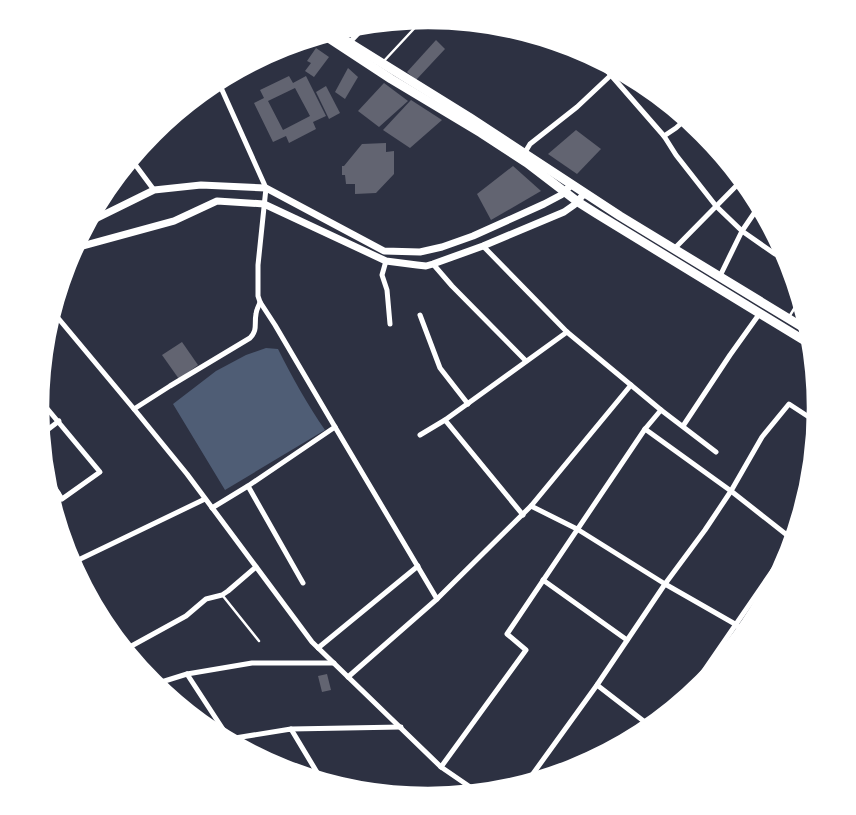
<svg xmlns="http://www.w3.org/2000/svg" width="856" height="815" font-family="Georgia,serif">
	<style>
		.water { fill: #4f5d75 }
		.building { fill: #626471; fill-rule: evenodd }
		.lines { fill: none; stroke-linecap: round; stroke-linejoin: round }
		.service { stroke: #fff; stroke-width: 2.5 }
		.minor { stroke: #fff; stroke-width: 5 }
		.tertiary { stroke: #fff; stroke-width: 7 }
		.primary { stroke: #fff; stroke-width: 9 }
		.rim { fill: none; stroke: #fff; stroke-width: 2.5 }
	</style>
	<rect width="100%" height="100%" fill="#2d3142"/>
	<path class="water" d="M266,348L278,349C292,377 307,404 325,430L225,490L173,404L216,371L246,355Z"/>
	<g class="building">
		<path d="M436,40L445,49L416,80L407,72Z"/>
		<path d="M316,48L329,57L314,77L305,71L311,63L307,61Z"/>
		<path d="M348,68L358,77L345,99L335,92Z"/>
		<path d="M289,76L293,83L306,76L326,116L313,122L316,129L289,143L286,136L273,142L254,103L264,98L260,90ZM295,88L310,116L283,130L268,101Z"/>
		<path d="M384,83L408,101L379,127L358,111Z"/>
		<path d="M326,86L340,113L329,119L316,92Z"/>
		<path d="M411,100L442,120L410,148L383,130Z"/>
		<path d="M576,130L601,149L577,174L548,154Z"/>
		<path d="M386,143V152L394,151V174L376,193L355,194V184H346L345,175H342V166H344L362,144Z"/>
		<path d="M513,166L541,191L491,220L477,194Z"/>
		<path d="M182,342L198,365L179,379L162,355Z"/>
		<path d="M327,674L331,690L322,692L318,676Z"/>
	</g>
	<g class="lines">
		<g class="service">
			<path d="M383,62L423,19"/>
			<path d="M789,317L797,304H801"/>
			<path d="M223,596L259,641"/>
		</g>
		<g class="minor">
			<path d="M349,43L366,25"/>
			<path d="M596,58L664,136L676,155L716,206L742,231L775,254"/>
			<path d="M218,81L266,188L258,265V296L260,302L275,325L335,427L437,599"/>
			<path d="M664,136L676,128L686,119"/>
			<path d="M524,154L530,144L577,107L610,76"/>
			<path d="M131,159L154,190"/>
			<path d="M483,246L567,332L661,410L716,452"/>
			<path d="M675,248L742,180"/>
			<path d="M386,261L382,275L387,290L390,324"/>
			<path d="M433,264L452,286L526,361"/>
			<path d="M720,276L742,231L759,206"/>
			<path d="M53,312L134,409L187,474L312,642L441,767L476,791"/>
			<path d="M420,315L440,368L468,404"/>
			<path d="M40,400L100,472L62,499L46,474"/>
			<path d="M134,409L170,386L250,338C258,330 254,324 256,314C256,310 259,306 260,302"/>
			<path d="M445,420L567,332"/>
			<path d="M683,426L730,355L760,313"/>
			<path d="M645,429L731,491L792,539"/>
			<path d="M42,434L59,421"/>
			<path d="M420,435L445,420L523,515"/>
			<path d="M248,486L303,583"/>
			<path d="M51,498L58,493"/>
			<path d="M531,506L577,529L665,584L735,624L744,632"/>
			<path d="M212,508L248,486L335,427"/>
			<path d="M72,563L205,499"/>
			<path d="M543,580L627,640"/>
			<path d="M318,648L418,566"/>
			<path d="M126,649L186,616L206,599L222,595L228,591L256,567"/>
			<path d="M187,674L230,740"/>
			<path d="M348,677L437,599L531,506L631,385"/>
			<path d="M155,684L187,674L252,663H334"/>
			<path d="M597,685L650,726"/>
			<path d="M688,694L791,544"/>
			<path d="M291,729L401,727"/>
			<path d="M229,739L291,729L321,779"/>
			<path d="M441,767L526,650L507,634L645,429L661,410"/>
			<path d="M527,782L597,685L665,584L705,530L731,491L762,437L789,404L815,421"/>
		</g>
		<g class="tertiary">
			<path d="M89,222L154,190L201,185L266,188L384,251L420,252L442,247L473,236L544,204L561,195L571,185"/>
			<path d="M75,248L174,221L217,201L264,204L386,261L417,265L426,266L433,264L483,246L564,212L574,205L584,194"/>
		</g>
		<g class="primary">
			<path d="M332,32L469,117L620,216L809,331"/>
			<path d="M324,35L391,79L481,133L527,163L578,202L597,214L810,344"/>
		</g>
	</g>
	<path d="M0 0H856V815H0ZM48 408a380 380 0 1 1 760 0a380 380 0 1 1-760 0Z" fill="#fff" fill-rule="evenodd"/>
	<path class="rim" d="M48 408a380 380 0 1 1 760 0a380 380 0 1 1-760 0Z"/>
</svg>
